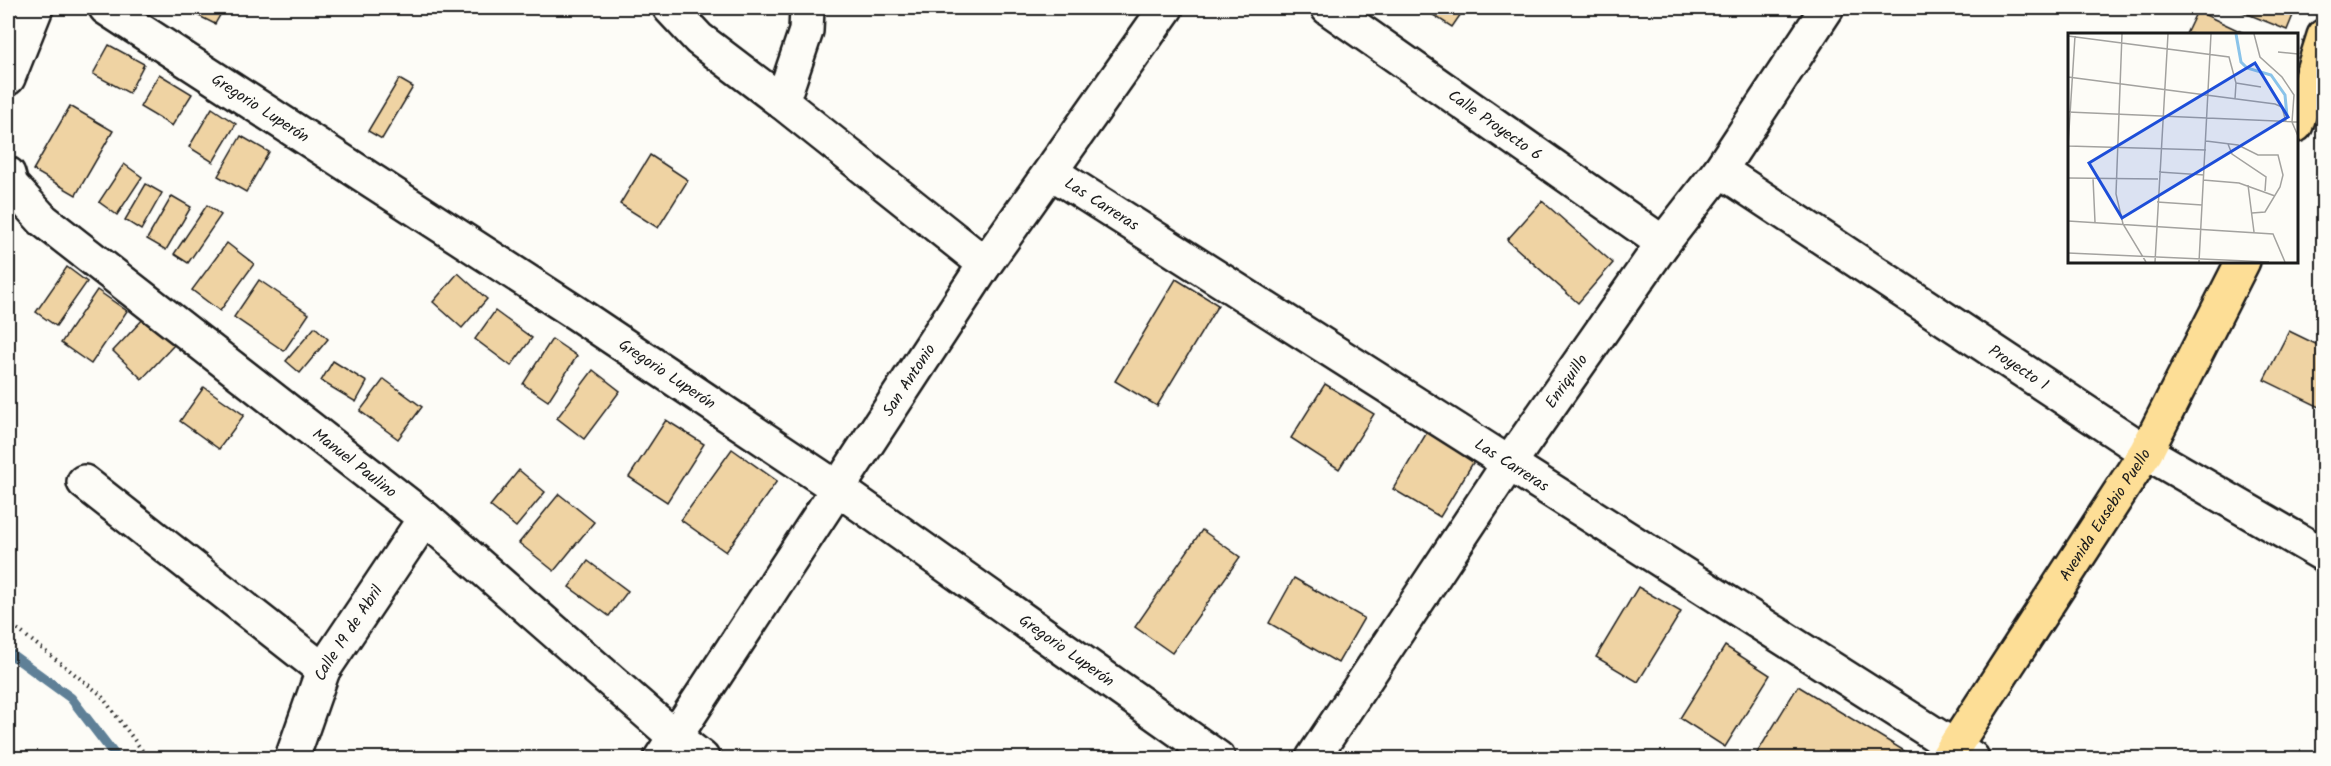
<svg xmlns="http://www.w3.org/2000/svg" width="2331" height="766" font-family="Kalam,sans-serif">
	<style>
		.lines { fill: none; stroke-linecap: round; stroke-linejoin: round }
		.stream { stroke: #5e8097; stroke-width: 10 }
		.building { fill: #efd3a3; stroke: #1c1c1c; stroke-width: 1.5 }
		.minor-casing { stroke: #1c1c1c; stroke-width: 38 }
		.major-casing { stroke: #1c1c1c; stroke-width: 38 }
		.path { stroke: #1c1c1c; stroke-width: 4; stroke-dasharray: 1.5 4.5; stroke-linecap: butt }
		.minor { stroke: #fdfcf7; stroke-width: 33 }
		.major { stroke: #fdde96; stroke-width: 33 }
		.labels { text-anchor: middle; dominant-baseline: central; stroke-width: 4.5; stroke-linejoin: round; paint-order: stroke }
		.street-label { font-size: 16px; fill: #1c1c1c; stroke: #fdfcf7 }
		.inset-river { fill: none; stroke: #8ac3e9; stroke-width: 3 }
		.inset-road { fill: none; stroke: #a3a29f; stroke-width: 1.5 }
		.view { fill: #1d4ed8; fill-opacity: 0.15; stroke: #1d4ed8; stroke-width: 3 }
		.inset-edge { fill: none; stroke: #1c1c1c; stroke-width: 3 }
	</style>
	<rect width="100%" height="100%" fill="#fdfcf7"/>
	<filter id="ink" filterUnits="userSpaceOnUse"><feTurbulence type="fractalNoise" baseFrequency=".0167" numOctaves="2"/><feDisplacementMap in="SourceGraphic" scale="12" xChannelSelector="R" yChannelSelector="G"/><feConvolveMatrix kernelMatrix="1 2 1 2 8 2 1 2 1" color-interpolation-filters="sRGB"/></filter>
	<g filter="url(#ink)">
		<g class="lines">
			<path class="stream" d="M8,652L71,698L117,758"/>
		</g>
		<g class="building">
			<path d="M183,8H224L215,24Z"/>
			<path d="M1422,8H1465L1452,27Z"/>
			<path d="M2233,8H2296L2287,30Z"/>
			<path d="M2197,11L2246,34H2186Z"/>
			<path d="M109,45L144,64L129,93L93,74Z"/>
			<path d="M159,74L192,94L172,126L140,107Z"/>
			<path d="M399,79L413,87L382,139L368,131Z"/>
			<path d="M70,106L113,131L76,195L33,170Z"/>
			<path d="M212,108L236,124L213,162L189,147Z"/>
			<path d="M241,136L269,152L246,192L218,176Z"/>
			<path d="M650,155L688,180L658,228L620,204Z"/>
			<path d="M124,164L142,177L117,215L99,202Z"/>
			<path d="M146,184L162,193L141,230L125,220Z"/>
			<path d="M172,196L191,207L166,250L147,239Z"/>
			<path d="M1542,201L1613,263L1578,303L1507,240Z"/>
			<path d="M207,205L221,215L188,263L174,254Z"/>
			<path d="M227,243L254,264L220,311L192,290Z"/>
			<path d="M67,267L87,282L56,326L36,312Z"/>
			<path d="M458,273L487,299L462,328L433,302Z"/>
			<path d="M1176,279L1218,305L1157,406L1115,381Z"/>
			<path d="M259,280L309,314L284,351L234,317Z"/>
			<path d="M97,290L127,311L91,364L61,343Z"/>
			<path d="M495,311L532,338L511,366L475,339Z"/>
			<path d="M145,317L174,345L142,379L113,351Z"/>
			<path d="M315,327L328,339L300,373L286,361Z"/>
			<path d="M2289,331L2324,348V409L2264,380Z"/>
			<path d="M552,339L577,356L548,401L523,384Z"/>
			<path d="M333,361L367,382L356,402L321,381Z"/>
			<path d="M593,370L620,391L584,439L557,418Z"/>
			<path d="M384,379L422,407L398,439L360,411Z"/>
			<path d="M1325,384L1374,414L1339,469L1291,438Z"/>
			<path d="M204,387L244,415L219,449L180,421Z"/>
			<path d="M666,420L704,444L667,502L629,477Z"/>
			<path d="M1432,424L1479,453L1440,517L1393,489Z"/>
			<path d="M732,449L777,481L726,552L681,520Z"/>
			<path d="M519,470L545,492L516,527L490,506Z"/>
			<path d="M559,494L594,522L554,571L519,543Z"/>
			<path d="M1202,530L1240,557L1172,653L1135,627Z"/>
			<path d="M588,561L628,591L609,616L569,587Z"/>
			<path d="M1294,578L1364,618L1338,663L1269,623Z"/>
			<path d="M1638,587L1681,612L1638,682L1596,657Z"/>
			<path d="M1725,646L1770,675L1725,747L1680,718Z"/>
			<path d="M1798,686L1916,758H1754Z"/>
		</g>
		<g class="lines">
			<defs>
				<g id="minor">
					<path id="s1" d="M106,8L576,313L837,488L1218,758"/>
					<path d="M670,8L699,39L782,102L985,264"/>
					<path id="s2" d="M1328,8L1663,243"/>
					<path d="M8,78L36,8"/>
					<path d="M782,102L806,31L807,8"/>
					<path id="s3" d="M1720,170L2146,452L2324,555"/>
					<path id="s4" d="M1051,172L1972,758"/>
					<path id="s5" d="M8,174L11,185L43,220L425,518L675,737L702,758"/>
					<path d="M84,482L323,670"/>
					<path id="s6" d="M292,758L323,670L425,518"/>
					<path id="s7" d="M661,758L985,264L1166,8"/>
					<path id="s8" d="M1313,758L1508,465L1663,243L1720,170L1827,8"/>
				</g>
				<g id="major">
					<path d="M2296,125L2324,36"/>
					<path id="s9" d="M1947,758L2146,452L2243,261"/>
				</g>
			</defs>
			<use href="#minor" class="minor-casing"/>
			<use href="#major" class="major-casing"/>
			<path class="path" d="M8,622L100,694L144,753L146,758"/>
			<use href="#minor" class="minor"/>
			<use href="#major" class="major"/>
		</g>
	</g>
	<g class="labels">
		<g class="street-label">
			<text stroke="none"><textPath href="#s1" startOffset="184">Gregorio Luperón</textPath></text>
			<text stroke="none"><textPath href="#s2" startOffset="204">Calle Proyecto 6</textPath></text>
			<text stroke="none"><textPath href="#s4" startOffset="60">Las Carreras</textPath></text>
			<text stroke="none"><textPath href="#s3" startOffset="358">Proyecto 1</textPath></text>
			<text stroke="none"><textPath href="#s1" startOffset="670">Gregorio Luperón</textPath></text>
			<text stroke="none"><textPath href="#s7" startOffset="452">San Antonio</textPath></text>
			<text stroke="none"><textPath href="#s8" startOffset="454">Enriquillo</textPath></text>
			<text stroke="none"><textPath href="#s5" startOffset="454">Manuel Paulino</textPath></text>
			<text stroke="none"><textPath href="#s4" startOffset="546">Las Carreras</textPath></text>
			<text stroke="none"><textPath href="#s9" startOffset="290">Avenida Eusebio Puello</textPath></text>
			<text stroke="none"><textPath href="#s6" startOffset="138">Calle 19 de Abril</textPath></text>
			<text stroke="none"><textPath href="#s1" startOffset="1156">Gregorio Luperón</textPath></text>
		</g>
	</g>
	<g transform="translate(2068 33)">
		<rect width="230" height="230" fill="#fdfcf7"/>
		<path class="inset-river" d="M168,1L173,29L179,35L203,42L217,62L219,83"/>
		<path class="inset-road" d="M54,1L48,161L55,191L78,229M186,1L192,24L214,44L226,62L224,89L230,103M0,3L161,24L168,50L167,66M210,19L230,21M0,44L207,71L214,74L218,89M168,50L193,54M0,79L230,89M138,108L170,112L190,122H210L215,142L212,154L197,179L184,180M160,111L164,121L198,144L197,158M0,113L138,117M0,113L7,3M91,139L136,142M0,145L90,146M25,145L27,189M135,147L171,150L207,163M180,152L186,199M89,169L134,172M0,188L205,201L217,229M0,220L201,229M87,229L100,1M131,229L143,1"/>
		<path class="view" d="M187,30L220,84L54,185L21,130Z"/>
		<rect width="230" height="230" class="inset-edge"/>
	</g>
	<rect width="2331" height="766" fill="none" stroke="#fdfcf7" stroke-width="30"/>
	<rect x="15" y="15" width="2301" height="736" fill="none" stroke="#1c1c1c" stroke-width="2" filter="url(#ink)"/>
</svg>
